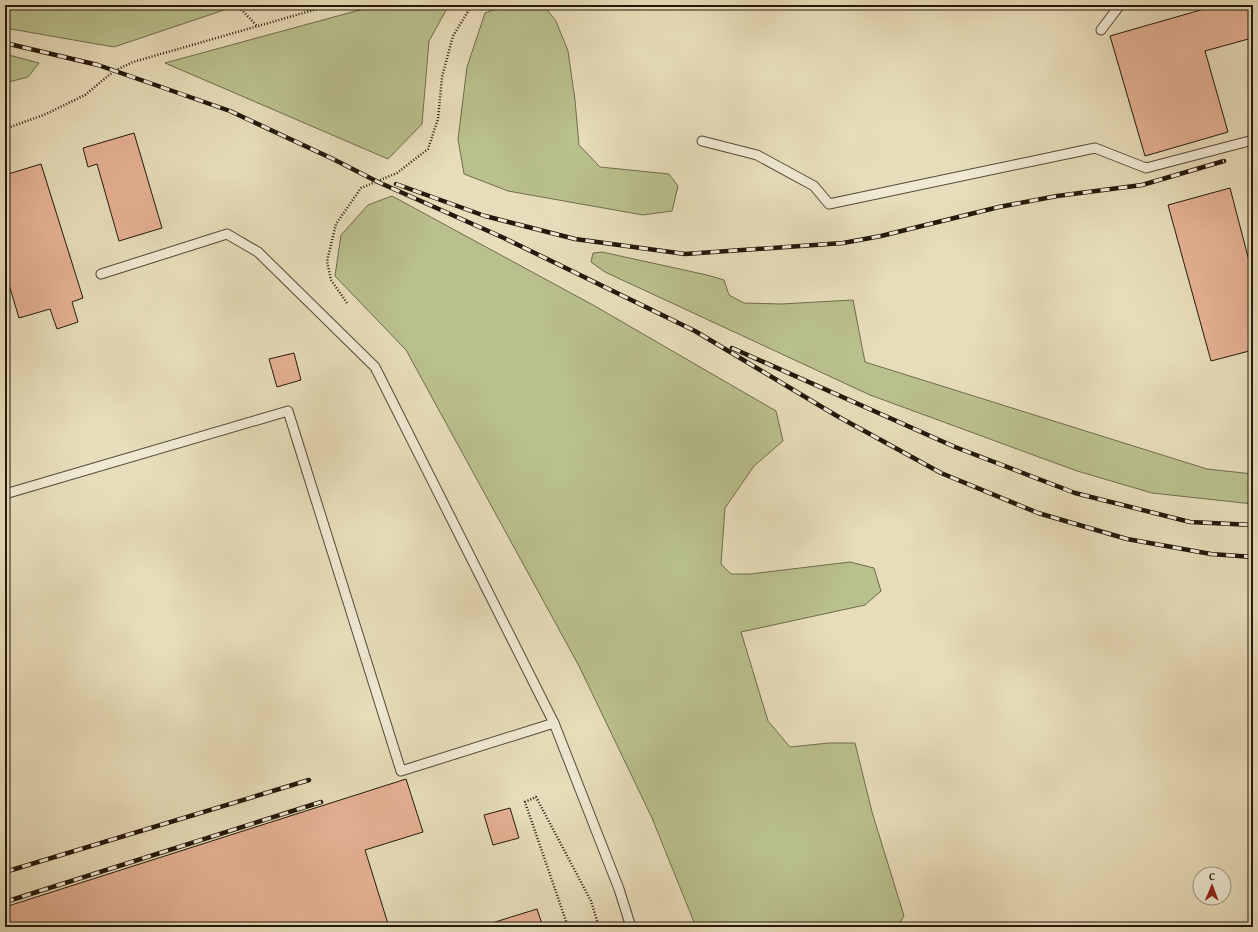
<svg xmlns="http://www.w3.org/2000/svg" width="1258" height="932" font-family="'Gentium Book Plus',serif">
	<style>
		.green { fill: #b9c08d; stroke: #6e6c4c }
		.building { fill: #e5b295; stroke: #23180b }
		.lines { fill: none; stroke-linecap: round; stroke-linejoin: round }
		.service-casing { stroke: #544937; stroke-width: 11 }
		.path { stroke: #23180b; stroke-width: 2.5; stroke-dasharray: 1 2; stroke-linecap: butt }
		.service { stroke: #efe9d2; stroke-width: 9 }
		.rail-casing { stroke: #23180b; stroke-width: 4.5 }
		.rail { stroke: #efe9d2; stroke-width: 3; stroke-dasharray: 9; stroke-linecap: butt }
	</style>
	<rect width="100%" height="100%" fill="#e7ddba"/>
	<filter id="stains"><feTurbulence type="fractalNoise" baseFrequency=".005" numOctaves="4"/><feColorMatrix values="0 0 0 0 .2 0 0 0 0 .09 0 0 0 0 .02 0 0 0 .5 -.17"/></filter>
	<radialGradient id="worn" r=".72"><stop offset=".6" stop-color="#630" stop-opacity="0"/><stop offset="1" stop-color="#630" stop-opacity=".3"/></radialGradient>
	<g class="green">
		<path d="M5,5H239L114,47L5,28Z"/>
		<path d="M378,5H449L429,41L422,124L388,159L165,63Z"/>
		<path d="M506,5H543L556,21L568,51L575,100L579,145L600,167L669,174L678,186L672,211L643,215L508,191L464,174L458,139L467,67L485,13Z"/>
		<path d="M5,54L39,63L28,77L5,83Z"/>
		<path d="M392,196L593,305L776,411L783,441L754,466L725,508L721,564L731,574H750L850,562L874,568L881,591L865,605L741,632L768,721L790,747L829,743H855L872,812L904,916L897,927H696L652,818L579,666L406,350L335,276L341,235L368,205Z"/>
		<path d="M602,252L707,275L724,280L729,295L744,303L781,304L853,300L865,362L1207,469L1253,474V504L1152,493L1077,471L870,395L605,272L591,262L593,253Z"/>
	</g>
	<g class="building">
		<path d="M1218,5H1253V43L1252,38L1205,51L1228,132L1145,156L1110,36Z"/>
		<path d="M134,133L162,228L119,241L97,164L88,167L83,148Z"/>
		<path d="M41,164L83,298L72,302L78,322L57,329L50,309L19,318L5,271V175Z"/>
		<path d="M1230,188L1253,276V350L1211,361L1168,205Z"/>
		<path d="M294,353L301,380L277,387L269,359Z"/>
		<path d="M406,779L423,832L365,850L389,927H5V907Z"/>
		<path d="M510,808L519,838L493,845L484,815Z"/>
		<path d="M537,909L543,927H479Z"/>
	</g>
	<g class="lines">
		<defs>
			<g id="service">
				<path d="M1101,30L1120,5"/>
				<path d="M702,141L757,155L814,186L829,204L1095,148L1146,168L1253,140"/>
				<path d="M101,274L227,234L258,252L375,367L554,723"/>
				<path d="M5,494L288,411L401,771L554,723L619,889L631,927"/>
			</g>
		</defs>
		<use href="#service" class="service-casing"/>
		<g class="path">
			<path d="M237,5L257,26"/>
			<path d="M5,129L46,114L85,95L114,71L133,62L331,5"/>
			<path d="M347,303L331,280L327,261L336,224L361,188L397,173L428,149L438,119L442,77L453,36L472,5"/>
			<path d="M568,927L525,802L536,797L591,901L599,927"/>
		</g>
		<use href="#service" class="service"/>
		<defs>
			<g id="rail">
				<path d="M5,43L98,65L230,111L333,159L378,182L504,238L695,331L837,416L941,473L1038,513L1127,539L1211,554L1253,557"/>
				<path d="M396,184L485,216L575,239L685,254L843,243L881,236L999,207L1057,196L1142,185L1224,161"/>
				<path d="M732,348L955,447L1075,493L1190,522L1253,525"/>
				<path d="M5,872L309,780"/>
				<path d="M5,902L321,802"/>
			</g>
		</defs>
		<use href="#rail" class="rail-casing"/>
		<use href="#rail" class="rail"/>
	</g>
	<rect width="1258" height="932" fill="none" stroke="#e7ddba" stroke-width="20"/>
	<rect x="6" y="6" width="1246" height="920" fill="none" stroke="#23180b" stroke-width="2"/>
	<rect x="10" y="10" width="1238" height="912" fill="none" stroke="#23180b"/>
	<g transform="translate(1212 886) rotate(1)"><circle r="19" fill="#efe9d2" stroke="#9d9582"/>
	<path d="M0-3L7 15L0 10L-7 15Z" fill="#8f2418"/>
	<text y="-6" font-size="11" font-weight="bold" text-anchor="middle" fill="#23180b">С</text>
	</g>
	<rect width="100%" height="100%" filter="url(#stains)"/>
	<rect width="100%" height="100%" fill="url(#worn)"/>
</svg>
